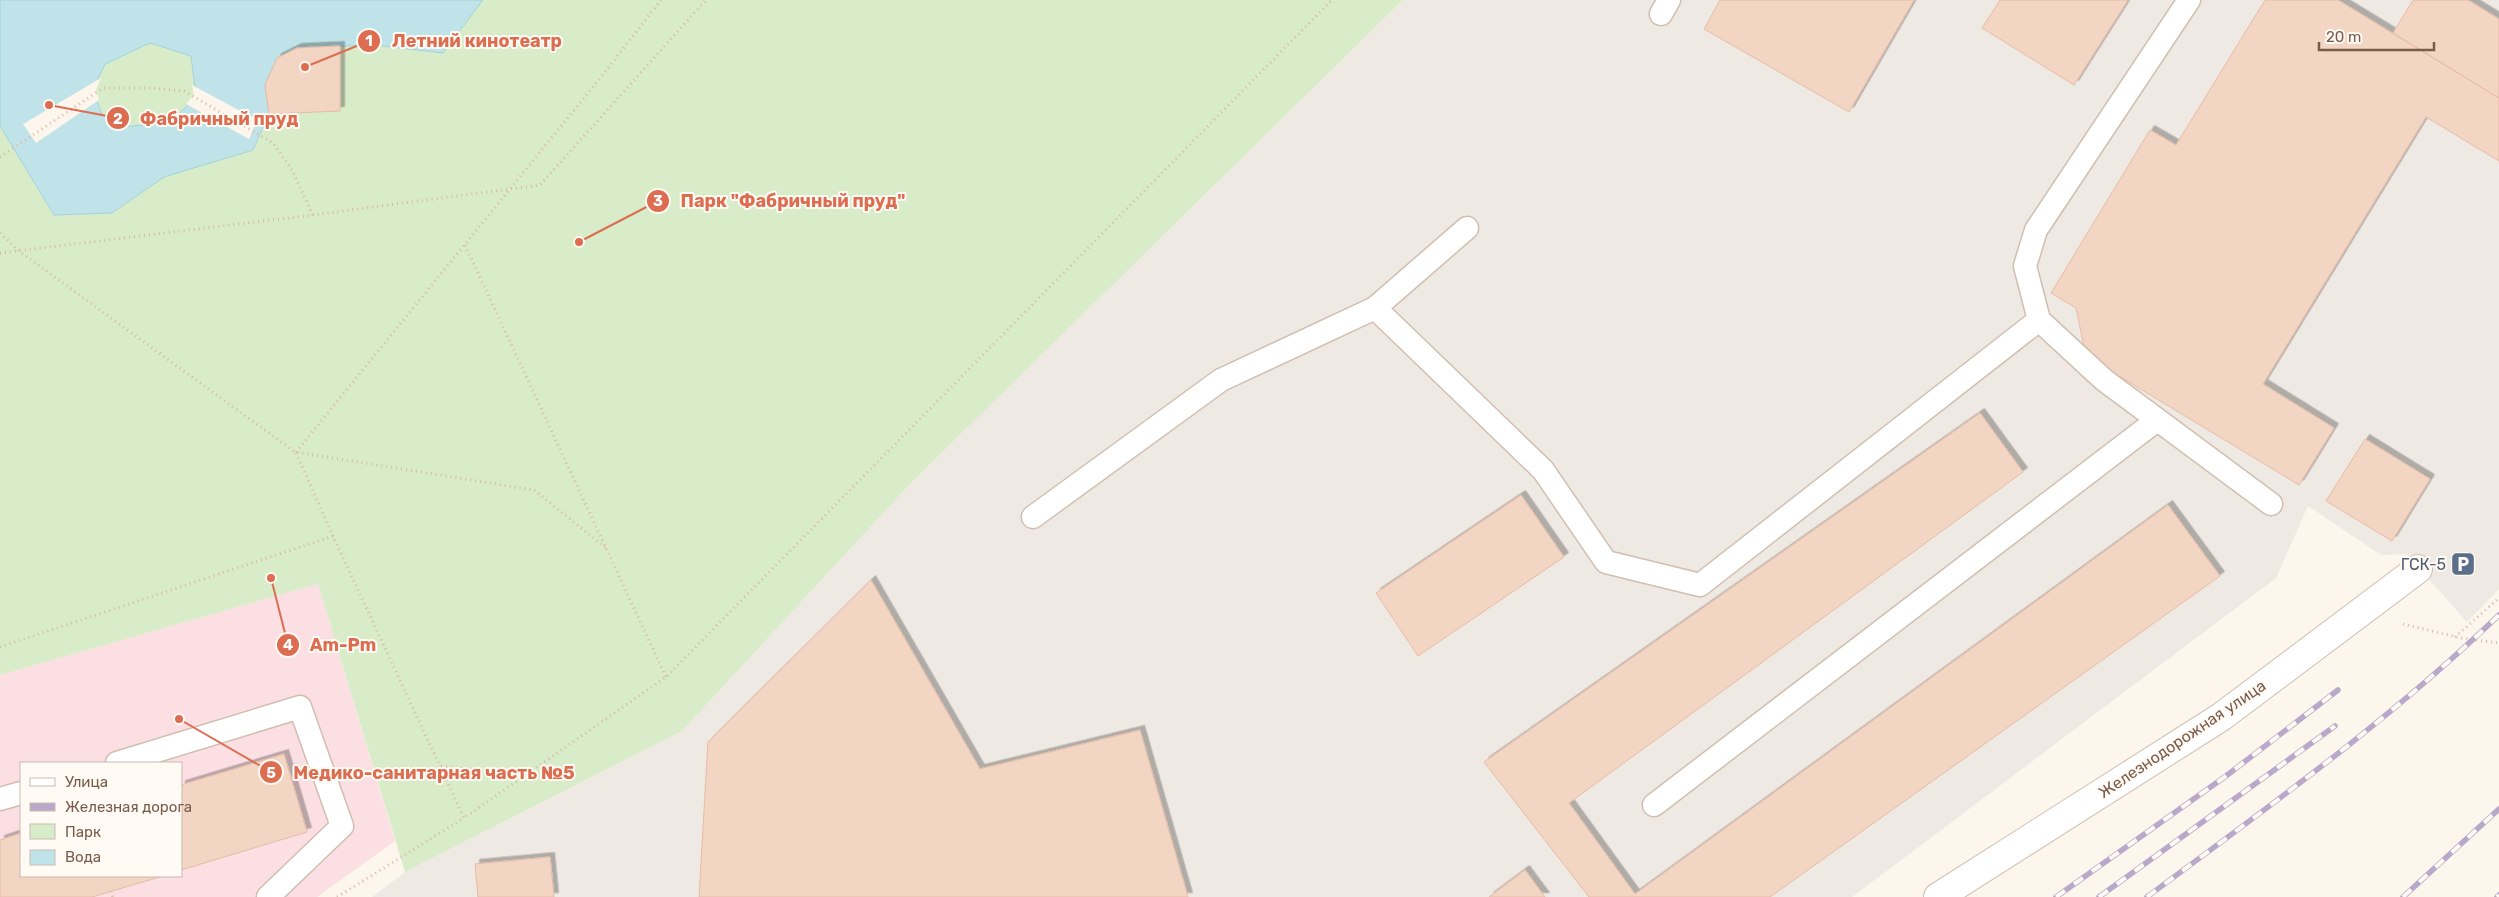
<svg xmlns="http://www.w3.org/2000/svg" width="2499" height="897" font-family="Rubik,sans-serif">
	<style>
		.industrial { fill: #efe9e4 }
		.medical { fill: #fbdfe3; fill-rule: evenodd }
		.green { fill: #d8ecc9 }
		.water { fill: #bfe3e8; stroke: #a5d3da; fill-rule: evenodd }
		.pier { fill: #fdf6ec }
		.building { fill: #f3d5c3; stroke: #e6bba3; filter: url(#shadow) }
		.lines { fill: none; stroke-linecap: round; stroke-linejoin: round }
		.lane-casing { stroke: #d1beb0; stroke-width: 25 }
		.street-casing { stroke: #d1beb0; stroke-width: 30 }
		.path { stroke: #d9b8a5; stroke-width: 3; stroke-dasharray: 1 4; stroke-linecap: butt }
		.lane { stroke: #fff; stroke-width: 22 }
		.street { stroke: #fff; stroke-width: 28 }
		.rail-casing { stroke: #b9a8c9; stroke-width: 5.5 }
		.rail { stroke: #fffaf3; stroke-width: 4; stroke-dasharray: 11; stroke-linecap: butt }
		.labels { text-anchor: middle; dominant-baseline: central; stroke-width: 4; stroke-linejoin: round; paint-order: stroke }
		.service-label { font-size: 16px; fill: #4e5e75; stroke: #fffaf3; text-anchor: end }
		.street-label { font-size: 16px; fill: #7a5c4d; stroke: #fffaf3 }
		.leader { fill: none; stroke: #dc6d51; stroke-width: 2 }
		.callout-dot { fill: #dc6d51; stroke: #fffaf3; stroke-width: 2 }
		.mark-label { font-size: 15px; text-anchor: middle; font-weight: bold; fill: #fff }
		.callout-label { font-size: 18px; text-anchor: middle; font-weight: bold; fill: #dc6d51; stroke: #fffaf3; stroke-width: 4; stroke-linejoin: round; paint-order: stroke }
	</style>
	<defs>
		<filter id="shadow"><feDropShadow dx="4.5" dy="-4.5" stdDeviation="0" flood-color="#0004"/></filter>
	</defs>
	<rect width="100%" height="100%" fill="#fdf6ec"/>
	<path class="industrial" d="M1403,0H2499V589L2467,622L2406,554L2381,555L2308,506L2276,578L1852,897H372L405,872L682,731L911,483Z"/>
	<path class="medical" d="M318,584L395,841L317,897H0V675ZM21,763H181V876H21Z"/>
	<path class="green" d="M0,0H1403L911,483L682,731L405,872L318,584L0,675Z"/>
	<path class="water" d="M0,0H483L443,53L373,45L297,48L277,58L265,85L269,114L253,150L164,177L112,213L54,215L0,126ZM150,43L191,56L196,96L170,123L117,127L102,114L93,90L105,64Z"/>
	<g class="pier">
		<path d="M101,78L96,90L99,100L36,143L23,124Z"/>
		<path d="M192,85L257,120L249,139L186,104L194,95Z"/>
	</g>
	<g class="building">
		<path d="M1720,0H1914L1849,112L1704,29Z"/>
		<path d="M2000,0H2128L2074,85L1982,28Z"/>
		<path d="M2265,0H2338L2499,98V161L2426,117L2263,384L2334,428L2299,485L2086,356L2076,308L2051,293L2150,130L2176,145Z"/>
		<path d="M2413,0H2468L2499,19V98L2393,33Z"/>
		<path d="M340,46V111L269,114L265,85L277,58L297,48Z"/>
		<path d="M1980,413L2023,472L1569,803L1635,894L2168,505L2220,576L1770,897H1589L1484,762Z"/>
		<path d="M2365,439L2430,479L2392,541L2326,501Z"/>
		<path d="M1521,495L1564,557L1418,656L1376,593Z"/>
		<path d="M871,580L980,769L1140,730L1188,897H699L708,742Z"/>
		<path d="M284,754L307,832L181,870V785Z"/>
		<path d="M21,833V876H163L92,897H0V840Z"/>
		<path d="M550,857L554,897H478L475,864Z"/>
		<path d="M1525,870L1545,897H1489Z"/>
	</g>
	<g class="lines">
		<defs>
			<g id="lane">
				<path d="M2189,0L2036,230L2025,266L2039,320L2104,380L2271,504"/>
				<path d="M1661,14L1669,0"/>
				<path d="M1467,228L1375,308L1543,470L1606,562L1700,585L2039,320"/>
				<path d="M1033,517L1221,380L1375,308"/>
				<path d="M117,763L300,707L342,826L268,897"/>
				<path d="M0,799L21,793"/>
				<path d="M1654,805L2157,420"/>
			</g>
			<path id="street" d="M1938,897L2221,717L2418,569"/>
		</defs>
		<use href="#lane" class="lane-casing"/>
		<use href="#street" class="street-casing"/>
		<g class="path">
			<path d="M0,157L103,88H152L184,91L273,143L292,170L313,215"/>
			<path d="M0,233L19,251L295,452L534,490L606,548"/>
			<path d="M465,245L666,677"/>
			<path d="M0,253L313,215L540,185L706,0"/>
			<path d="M296,452L597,82L661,0"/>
			<path d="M296,453L333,536"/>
			<path d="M2403,624L2461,638L2499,643"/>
			<path d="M2455,637L2499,598"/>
			<path d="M0,647L333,536L464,818L666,677L1332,0"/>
			<path d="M441,766L526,775"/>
			<path d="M111,891L113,897"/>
			<path d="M337,897L464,818"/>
		</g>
		<use href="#lane" class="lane"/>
		<use href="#street" class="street"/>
		<defs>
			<g id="rail">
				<path d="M2056,897L2226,776L2338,690"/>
				<path d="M2099,897L2335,726"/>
				<path d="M2147,897C2268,807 2390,720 2499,615"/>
				<path d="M2403,897L2499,809"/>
				<path d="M2497,897L2499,895"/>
			</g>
		</defs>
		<use href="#rail" class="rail-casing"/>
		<use href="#rail" class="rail"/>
	</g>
	<defs>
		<symbol id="parking-square" viewBox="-11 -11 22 22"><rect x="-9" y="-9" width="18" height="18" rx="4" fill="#5c6f8a" stroke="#fffaf3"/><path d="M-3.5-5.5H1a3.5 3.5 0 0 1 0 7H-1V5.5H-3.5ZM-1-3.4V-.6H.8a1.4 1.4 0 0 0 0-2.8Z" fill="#fff"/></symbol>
	</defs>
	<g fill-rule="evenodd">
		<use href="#parking-square" x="2449" y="550" width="28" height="28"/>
	</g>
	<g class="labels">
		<g class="service-label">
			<text x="2446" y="564">ГСК-5</text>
		</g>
		<g class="street-label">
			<text transform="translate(2182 739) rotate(-34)">Железнодорожная улица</text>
		</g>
	</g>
	<path class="leader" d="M305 67L369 41M49 105L118 118M579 242L658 201M271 578L288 645M179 719L271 772"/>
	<g class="callout-dot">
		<circle cx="305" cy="67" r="5"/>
		<circle cx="49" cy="105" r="5"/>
		<circle cx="579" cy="242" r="5"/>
		<circle cx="271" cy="578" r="5"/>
		<circle cx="179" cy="719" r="5"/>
		<circle cx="369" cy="41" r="12"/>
		<circle cx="118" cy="118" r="12"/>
		<circle cx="658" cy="201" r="12"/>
		<circle cx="288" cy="645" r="12"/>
		<circle cx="271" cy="772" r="12"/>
	</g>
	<g class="mark-label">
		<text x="369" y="46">1</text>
		<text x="118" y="124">2</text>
		<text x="658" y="206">3</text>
		<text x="288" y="650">4</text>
		<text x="271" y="778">5</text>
	</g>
	<g class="callout-label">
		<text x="477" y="47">Летний кинотеатр</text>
		<text x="219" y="125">Фабричный пруд</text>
		<text x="793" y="207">Парк "Фабричный пруд"</text>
		<text x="343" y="651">Am-Pm</text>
		<text x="434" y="779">Медико-санитарная часть №5</text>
	</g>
	<rect x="20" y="762" width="162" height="115" fill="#fffaf3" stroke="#cabbb1"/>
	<rect x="30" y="778" width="25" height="8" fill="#ffffff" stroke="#cabbb1"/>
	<text x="65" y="787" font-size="15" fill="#7a5c4d">Улица</text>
	<rect x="30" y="803" width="25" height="8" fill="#b9a8c9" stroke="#cabbb1"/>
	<text x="65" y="812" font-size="15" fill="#7a5c4d">Железная дорога</text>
	<rect x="30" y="824" width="25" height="15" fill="#d8ecc9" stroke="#cabbb1"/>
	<text x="65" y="837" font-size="15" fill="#7a5c4d">Парк</text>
	<rect x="30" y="850" width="25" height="15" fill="#bfe3e8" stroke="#cabbb1"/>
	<text x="65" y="862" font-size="15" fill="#7a5c4d">Вода</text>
	<path d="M2319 42v8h115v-8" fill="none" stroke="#7a5c4d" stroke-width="2.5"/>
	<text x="2326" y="42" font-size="15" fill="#7a5c4d" stroke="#fffaf3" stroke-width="4" paint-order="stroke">20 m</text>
</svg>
